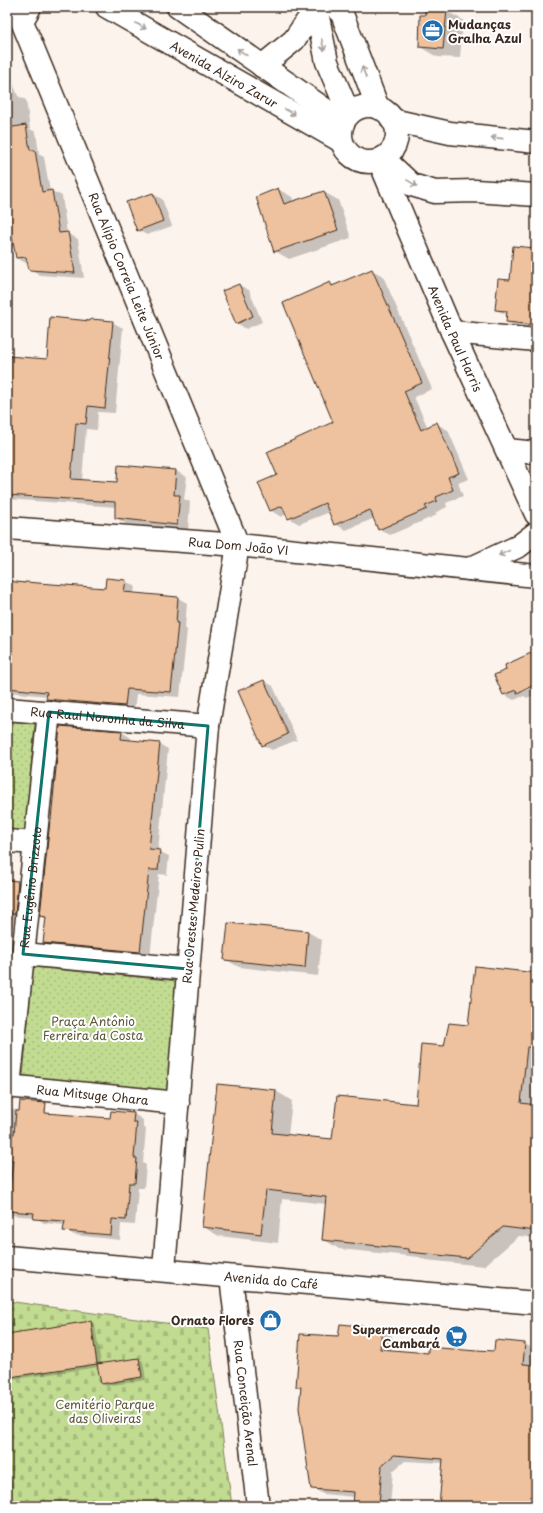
<svg xmlns="http://www.w3.org/2000/svg" width="543" height="1513" font-family="'Playpen Sans',sans-serif">
	<style>
		.cemetery { fill: url(#cemetery-stones); stroke: #7e8258 }
		.park { fill: url(#park-dots); stroke: #7e8258 }
		.shadow { fill: #0003; fill-rule: evenodd }
		.building { fill: #eec29e; stroke: #3b2a1e }
		.lines { fill: none; stroke-linecap: round; stroke-linejoin: round }
		.minor-casing { stroke: #3b2a1e; stroke-width: 25 }
		.major-casing { stroke: #3b2a1e; stroke-width: 25 }
		.minor { stroke: #fff; stroke-width: 22 }
		.major { stroke: #fff; stroke-width: 22 }
		.oneway { stroke: #a79f9a }
		.marked { fill: none; stroke: #0f766e; stroke-width: 3; stroke-linejoin: round }
		.labels { text-anchor: middle; dominant-baseline: central; stroke-width: 4; stroke-linejoin: round; paint-order: stroke }
		.poi-label { font-size: 12px; font-weight: bold; fill: #3b2a1e; stroke: #fff; text-anchor: end }
		.street-label { font-size: 12px; fill: #3b2a1e; stroke: #fff }
		.park-label { font-size: 12px; fill: #5c563b; stroke: #fff }
	</style>
	<defs>
		<pattern id="cemetery-stones" width="16" height="16" patternUnits="userSpaceOnUse"><rect width="16" height="16" fill="#c1db91"/><path d="M2 7V4a2 2 0 0 1 4 0v3zM10 15v-3a2 2 0 0 1 4 0v3z" fill="#a7bc7d"/></pattern>
		<pattern id="park-dots" width="8" height="8" patternUnits="userSpaceOnUse"><rect width="8" height="8" fill="#c1db91"/><path d="M2 2h.1M6 6h.1" fill="none" stroke="#a7bc7d" stroke-width="1.8" stroke-linecap="round"/></pattern>
	</defs>
	<rect width="100%" height="100%" fill="#fcf3ec"/>
	<filter id="ink" filterUnits="userSpaceOnUse"><feTurbulence type="fractalNoise" baseFrequency=".025" numOctaves="2"/><feDisplacementMap in="SourceGraphic" scale="8" xChannelSelector="R" yChannelSelector="G"/><feConvolveMatrix kernelMatrix="1 2 1 2 8 2 1 2 1" color-interpolation-filters="sRGB"/></filter>
	<g filter="url(#ink)">
		<path class="cemetery" d="M7,1301L208,1329L232,1506H7Z"/>
		<g class="park">
			<path d="M7,721L35,724L25,831L7,830Z"/>
			<path d="M33,967L177,981L168,1091L23,1077Z"/>
		</g>
		<g class="shadow">
			<path d="M446,11L463,20L460,58L437,57L420,47L426,16Z"/>
			<path d="M7,67L18,96L26,100L30,129L36,132L39,154L44,157L50,191H52L62,196L67,233L78,239L84,278L40,275L30,269L28,263H26L16,258L15,247L7,248Z"/>
			<path d="M278,189L292,197L294,202L324,192L338,200L351,238L289,259L275,251Z"/>
			<path d="M153,194L162,199L172,226L147,235L137,230Z"/>
			<path d="M536,249V329L516,327L507,322V315L496,310Z"/>
			<path d="M372,270L383,276L432,389L414,397L428,428L437,424L448,430L469,479L458,483L463,496L446,503L447,507L435,513L437,515L390,535L379,529L375,518L346,530L335,524L330,512L299,524L289,518L287,514L281,517L270,510L278,476L334,423L330,283L335,286Z"/>
			<path d="M239,285L249,290L262,322L246,329L237,323Z"/>
			<path d="M91,322H112L123,328L115,413L98,412L97,430L86,429L82,481L118,483L119,466L176,471L187,477L184,499L190,502L188,531L126,524L116,518V507L7,499V360H48Z"/>
			<path d="M7,581L106,589L125,581L135,586L134,594L178,598L187,603L185,628L187,630L180,697L136,694L134,711L56,704L47,698V696L7,692ZM55,699L130,706V708L55,701Z"/>
			<path d="M531,655L536,657V694L527,698L524,696L514,700L504,695L495,676L508,670Z"/>
			<path d="M264,681L273,686L297,740L272,750L263,745Z"/>
			<path d="M61,727L122,732L131,738V741L159,744L168,749L158,851L169,856L167,875L159,874L150,957L53,948L44,943L46,919L41,916Z"/>
			<path d="M7,863H8L7,879Z"/>
			<path d="M7,880L18,881L27,887L24,919L14,918L13,927L7,926Z"/>
			<path d="M229,924L308,932L322,940L318,976L239,967L225,959Z"/>
			<path d="M536,974V1238L519,1236L484,1266L425,1260L419,1257L339,1249L323,1239L326,1204L282,1199L278,1243L219,1236L203,1227L218,1085L276,1091L292,1101L288,1136L333,1140L417,1105L444,1047Z"/>
			<path d="M7,1109L111,1119L112,1112L134,1114L143,1120V1127L146,1129L143,1163L146,1165L144,1188H138L135,1225L121,1224L120,1240L74,1235L65,1230V1225L44,1223L35,1217L7,1215Z"/>
			<path d="M91,1322L95,1325L101,1364L139,1359L143,1361L146,1380L106,1386L101,1383L99,1367L15,1379L10,1377L7,1355V1335Z"/>
			<path d="M381,1329L392,1336L391,1351L429,1354L495,1352L525,1344L535,1350L534,1366H536V1506H440L443,1463L405,1461L393,1471L390,1506H354L355,1497L323,1494L312,1488L302,1389L297,1386L339,1337Z"/>
		</g>
		<g class="building">
			<path d="M425,9L447,10L443,49L419,47L420,15H425Z"/>
			<path d="M26,125L30,150H35L42,192L52,190L59,233L68,232L75,273L29,270L26,257L16,258L12,237H7V128Z"/>
			<path d="M278,188L284,204L324,191L338,230L274,252L256,197Z"/>
			<path d="M153,193L163,221L137,231L126,202Z"/>
			<path d="M513,246L536,248V325L506,322L507,311L495,310L498,279L510,280Z"/>
			<path d="M372,269L422,383L404,391L421,430L437,422L459,473L448,477L453,490L436,497L437,501L425,506L427,509L378,530L370,510L334,525L325,503L288,519L282,506L270,511L258,483L277,475L267,452L333,422L283,303L330,282L332,286Z"/>
			<path d="M239,284L253,316L236,324L222,291Z"/>
			<path d="M50,317L90,321L91,319L113,321L105,408L88,406L86,424L76,423L71,479L117,482L118,465L176,470L174,495H180L177,525L115,518V502L7,495V356L47,359Z"/>
			<path d="M106,578L126,580L124,592L178,597L176,623H178L171,692L127,689L125,706L46,699L47,692L7,688V581L25,583V582L105,588Z"/>
			<path d="M531,653L536,663V684L517,693L516,690L503,695L494,675L506,670L505,665Z"/>
			<path d="M264,680L288,734L262,746L238,691Z"/>
			<path d="M60,726L122,731L121,739L160,743L149,849L160,850L158,870H149L140,952L43,943L46,917L40,916L50,820H51Z"/>
			<path d="M7,880L18,881L15,914L7,913Z"/>
			<path d="M228,923L308,931L305,968L224,960Z"/>
			<path d="M475,966L536,973V1047H527L521,1103L536,1105V1231L503,1227L467,1258L408,1252V1249L322,1240L326,1197L266,1190L261,1234L202,1227L217,1084L276,1090L272,1133L332,1139L337,1096L416,1104L421,1044L444,1046L449,1023L468,1025Z"/>
			<path d="M20,1101L46,1103L45,1113L110,1118L111,1111L134,1113L133,1122H137L134,1158H137L135,1183H129L126,1220L112,1219L111,1235L63,1231L65,1221L33,1219L34,1213L8,1211L13,1160H7L9,1134H14L16,1111H19Z"/>
			<path d="M91,1321L97,1364L10,1377L7,1361V1334Z"/>
			<path d="M340,1324L382,1328L380,1349L428,1353V1347L476,1351V1350L494,1351L495,1340L525,1343L523,1364L536,1365V1506H439L443,1459L394,1455L382,1465L379,1506H353L354,1492L311,1489L299,1408L301,1387H296L300,1334L338,1336Z"/>
			<path d="M139,1358L142,1377L101,1384L97,1364Z"/>
		</g>
		<g class="lines">
			<defs>
				<g id="minor">
					<path id="s1" d="M16,7L238,545L208,726L164,1269"/>
					<path d="M316,7L327,62L349,114"/>
					<path d="M336,7L342,14L378,108"/>
					<path id="s2" d="M379,160L452,332L536,514"/>
					<path d="M452,332L536,340"/>
					<path d="M507,450L536,453"/>
					<path id="s3" d="M7,528L238,545L536,576"/>
					<path d="M469,569L519,546L536,533"/>
					<path id="s4" d="M7,709L208,726"/>
					<path d="M7,841L35,843"/>
					<path d="M23,954L188,969"/>
					<path id="s5" d="M7,1086L178,1103"/>
					<path id="s6" d="M9,1086L49,712"/>
					<path id="s7" d="M7,1257L536,1303"/>
					<path id="s8" d="M231,1277L258,1506"/>
				</g>
				<g id="major">
					<path id="s9" d="M107,7L341,141"/>
					<path d="M178,7L343,122"/>
					<path d="M22,21L30,7"/>
					<path d="M262,66L294,40L316,8"/>
					<circle cx="369" cy="134" r="28"/>
					<path d="M392,120L450,133L536,142"/>
					<path d="M383,158L412,185L435,192L475,191L536,195"/>
				</g>
			</defs>
			<use href="#minor" class="minor-casing"/>
			<use href="#major" class="major-casing"/>
			<use href="#minor" class="minor"/>
			<use href="#major" class="major"/>
		</g>
		<defs><path id="oneway-shaft" d="M-6 0H5M1.5-3L5.5 0L1.5 3" fill="none" stroke-width="1.6" stroke-linecap="round" stroke-linejoin="round"/></defs>
		<g class="oneway">
			<use href="#oneway-shaft" transform="translate(141 26) rotate(30)"/>
			<use href="#oneway-shaft" transform="translate(323 45) rotate(78)"/>
			<use href="#oneway-shaft" transform="translate(242 52) rotate(-145)"/>
			<use href="#oneway-shaft" transform="translate(364 72) rotate(-110)"/>
			<use href="#oneway-shaft" transform="translate(290 112) rotate(30)"/>
			<use href="#oneway-shaft" transform="translate(497 138) rotate(-174)"/>
			<use href="#oneway-shaft" transform="translate(412 183) rotate(31)"/>
			<use href="#oneway-shaft" transform="translate(504 553) rotate(155)"/>
		</g>
	</g>
	<path class="marked" d="M49,712L208,726L188,969L23,954Z"/>
	<defs>
		<symbol id="office-disc" viewBox="-11 -11 22 22"><circle r="9.5" fill="#1f6fb2" stroke="#fff"/><path d="M-6-3h4V-5.5h4V-3h4V5H-6ZM-1-4.5V-3h2v-1.5ZM-6 0V1H6V0Z" fill="#fff"/></symbol>
		<symbol id="shop-disc" viewBox="-11 -11 22 22"><circle r="9.5" fill="#1f6fb2" stroke="#fff"/><path d="M-5-2.5h2.3a2.7 3.5 0 0 1 5.4 0H5L5.5 6h-11ZM-1.5-2.5h3a1.5 2.3 0 0 0-3 0Z" fill="#fff"/></symbol>
		<symbol id="supermarket-disc" viewBox="-11 -11 22 22"><circle r="9.5" fill="#1f6fb2" stroke="#fff"/><path d="M-6-5.5h2.5l.6 2H6L4.5 2H-2.5L-4.4-4H-6ZM-1.5 3.2a1.3 1.3 0 1 0 .1 0ZM3 3.2a1.3 1.3 0 1 0 .1 0Z" fill="#fff"/></symbol>
	</defs>
	<g fill-rule="evenodd">
		<use href="#office-disc" x="420" y="18" width="25" height="25"/>
		<use href="#shop-disc" x="258" y="1308" width="25" height="25"/>
		<use href="#supermarket-disc" x="444" y="1324" width="25" height="25"/>
	</g>
	<g class="labels">
		<g class="poi-label">
			<text x="448" y="24" text-anchor="start">Mudanças<tspan x="448" dy="14">Gralha Azul</tspan></text>
			<text x="254" y="1320">Ornato Flores</text>
			<text x="440" y="1329">Supermercado<tspan x="440" dy="14">Cambará</tspan></text>
		</g>
		<g class="street-label">
			<text stroke="none"><textPath href="#s9" startOffset="135">Avenida Alziro Zarur</textPath></text>
			<text stroke="none"><textPath href="#s1" startOffset="291">Rua Alípio Correia Leite Júnior</textPath></text>
			<text stroke="none"><textPath href="#s2" startOffset="194">Avenida Paul Harris</textPath></text>
			<text stroke="none"><textPath href="#s3" startOffset="232">Rua Dom João VI</textPath></text>
			<text stroke="none"><textPath href="#s4" startOffset="101">Rua Raul Noronha da Silva</textPath></text>
			<text stroke="none"><textPath href="#s6" startOffset="200">Rua Eugênio Brizzoto</textPath></text>
			<text transform="translate(193 906) rotate(-85)">Rua Orestes Medeiros Pulin</text>
			<text stroke="none"><textPath href="#s5" startOffset="86">Rua Mitsuge Ohara</textPath></text>
			<text stroke="none"><textPath href="#s7" startOffset="265">Avenida do Café</textPath></text>
			<text stroke="none"><textPath href="#s8" startOffset="127">Rua Conceição Arenal</textPath></text>
		</g>
		<g class="park-label">
			<text x="93" y="1021">Praça Antônio<tspan x="93" dy="14">Ferreira da Costa</tspan></text>
			<text x="105" y="1404">Cemitério Parque<tspan x="105" dy="14">das Oliveiras</tspan></text>
		</g>
	</g>
	<rect width="543" height="1513" fill="none" stroke="#fff" stroke-width="24"/>
	<rect x="12" y="12" width="519" height="1489" fill="none" stroke="#3b2a1e" stroke-width="1.5" filter="url(#ink)"/>
</svg>
